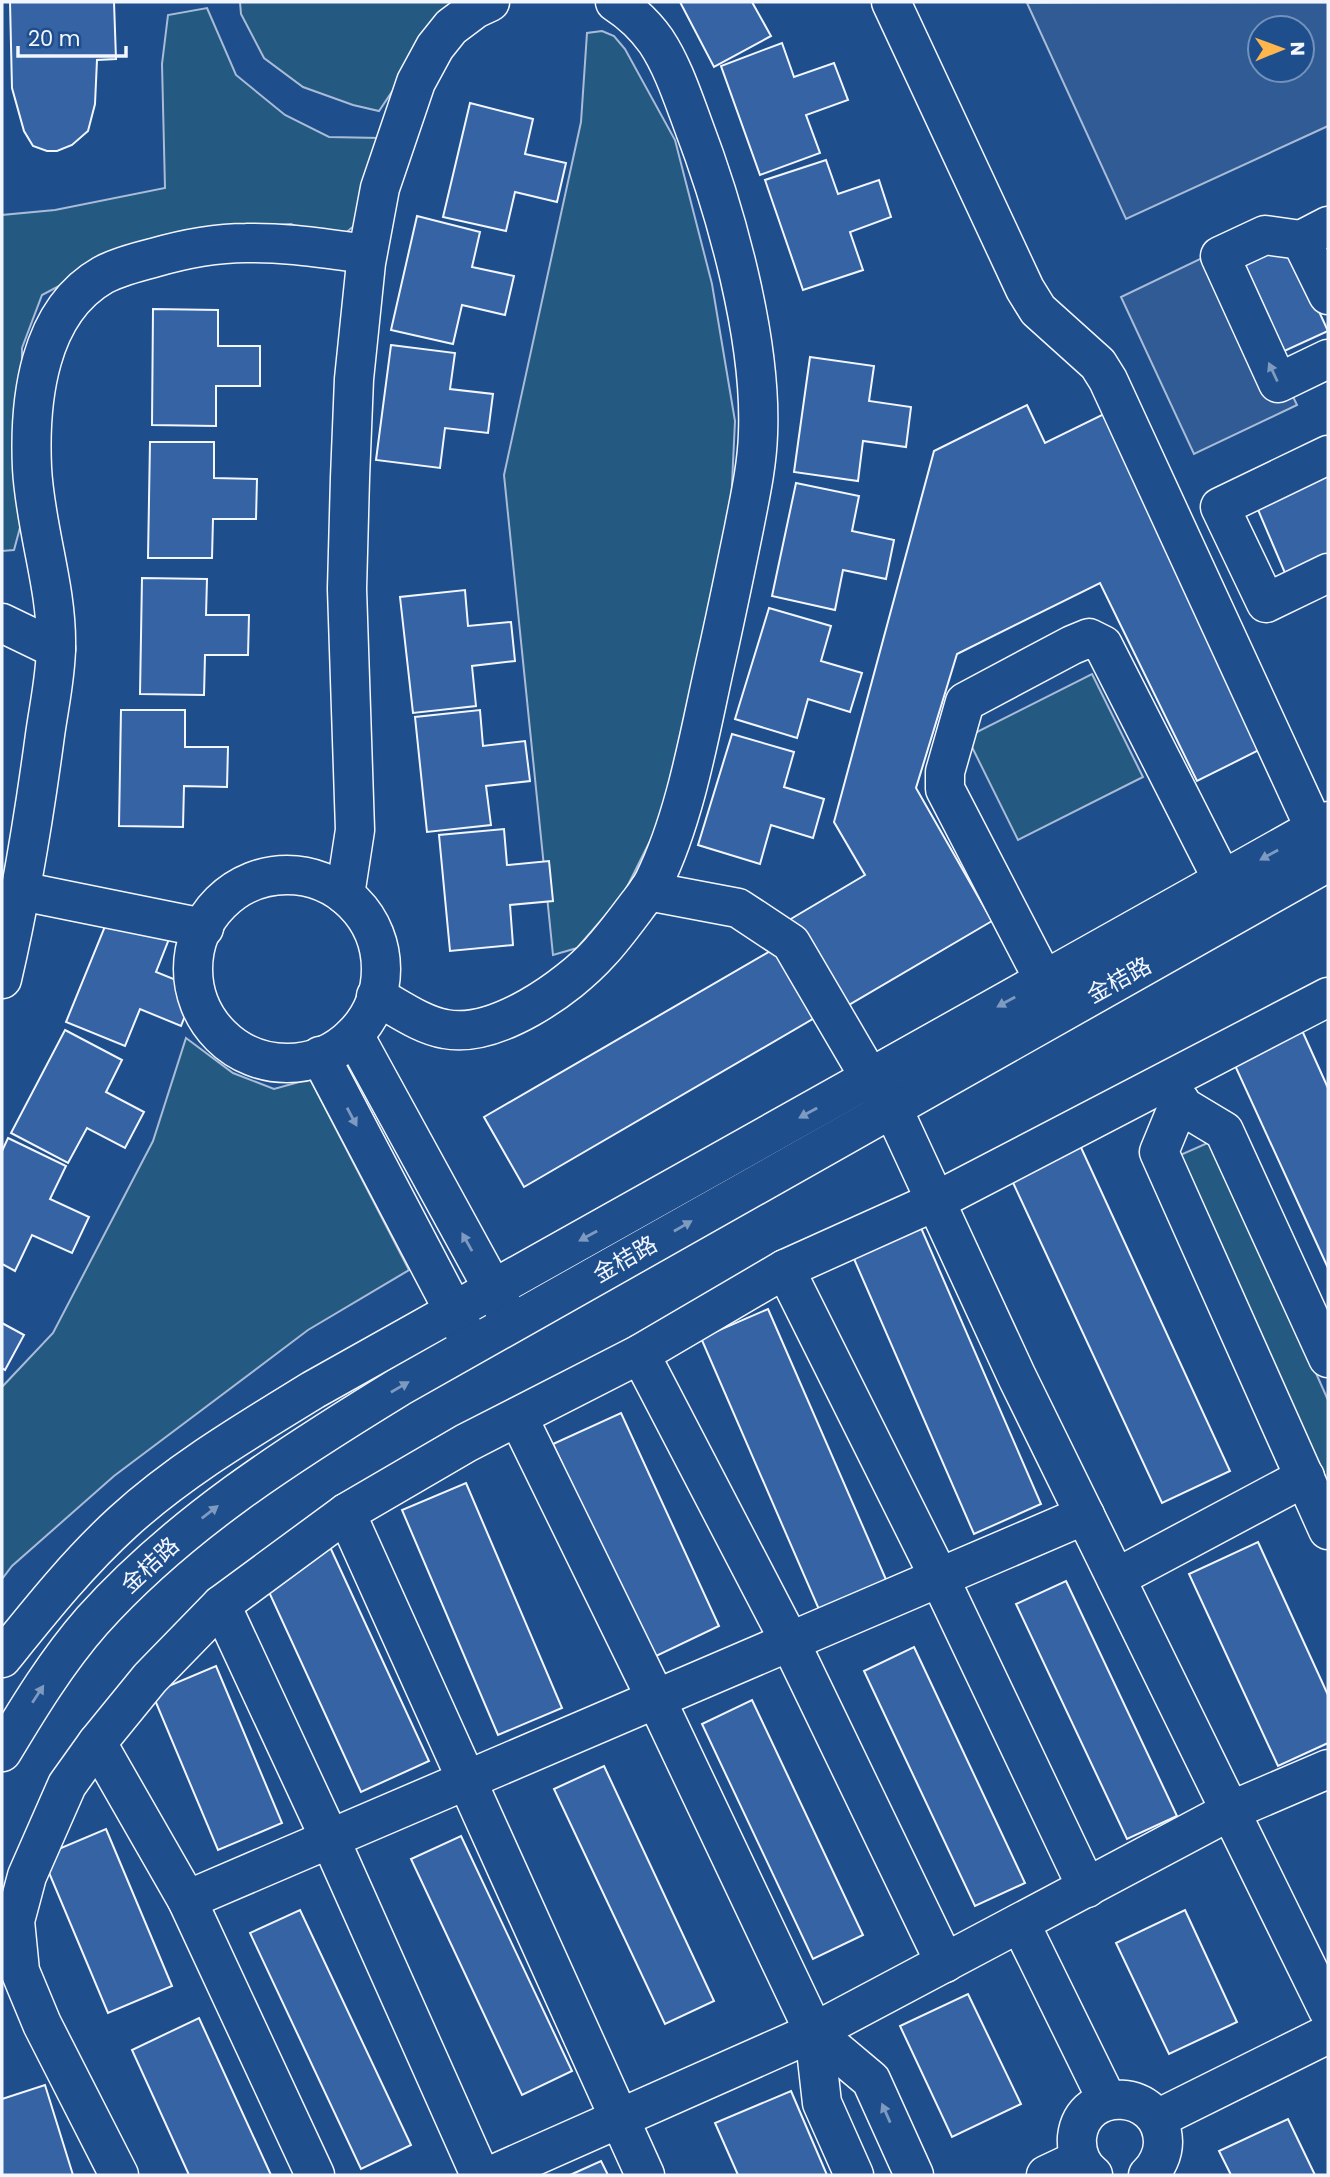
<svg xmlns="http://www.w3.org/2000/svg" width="1330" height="2177" font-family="Poppins,'Noto Sans SC',sans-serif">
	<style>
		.green { fill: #245a82; stroke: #a8bbd7; stroke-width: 2 }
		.parking { fill: #305b95; stroke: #a8bbd7; stroke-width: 2; fill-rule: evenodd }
		.building { fill: #3563a3; stroke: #f2f6ff; stroke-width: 2 }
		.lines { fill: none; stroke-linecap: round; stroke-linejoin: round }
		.minor-casing { stroke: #f2f6ff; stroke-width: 41 }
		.major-casing { stroke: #f2f6ff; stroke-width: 41 }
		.minor { stroke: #1f4e8c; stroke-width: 38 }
		.major { stroke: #1f4e8c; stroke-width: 38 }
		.oneway { fill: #7e9ac0 }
		.labels { text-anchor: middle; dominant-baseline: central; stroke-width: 5; stroke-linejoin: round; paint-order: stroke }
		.street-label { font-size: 23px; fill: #f2f6ff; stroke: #1f4e8c }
	</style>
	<rect width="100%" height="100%" fill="#1f4e8c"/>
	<g class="green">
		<path d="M240,2H452L379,111L353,105L303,87L264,58L241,14Z"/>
		<path d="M207,8L236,75L285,115L329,137L380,138L355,225L342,236L303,229L291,224L198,230L93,268L42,295L22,348L21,524L14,550L2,551V215L55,210L165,188L162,64L168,15Z"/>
		<path d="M602,31L614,36L625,49L675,140L712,284L735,421L728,568L657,827L623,895L577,948L553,955L504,475L581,122L587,33Z"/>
		<path d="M1092,674L1143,777L1018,840L967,737Z"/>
		<path d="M186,1038L233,1073L274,1089L310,1079L409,1270L308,1330L114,1476L12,1566L2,1579V1387L53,1333L153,1141Z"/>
		<path d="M1212,1141L1328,1400V1490L1178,1156Z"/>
	</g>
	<g class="parking">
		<path d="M1328,2V126L1126,219L1027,3ZM1260,28H1302V70H1260Z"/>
		<path d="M1223,248L1297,405L1194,454L1121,297Z"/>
	</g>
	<g class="building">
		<path d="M10,2H114L116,59L97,60L95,104L88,131L72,145L57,151H47L33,146L24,131L12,88Z"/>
		<path d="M680,2H752L771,36L714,67Z"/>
		<path d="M782,43L794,77L834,63L848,100L806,115L820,153L760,175L721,66Z"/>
		<path d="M470,103L533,119L525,154L566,163L557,202L515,192L506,231L443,217Z"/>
		<path d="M826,160L838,194L879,180L891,217L850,232L863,270L803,290L765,180Z"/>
		<path d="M417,216L480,232L472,267L514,276L505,315L462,305L453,344L391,330Z"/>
		<path d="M1287,242L1328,331L1280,353L1239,264Z"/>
		<path d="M153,309L218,310V346H260V386H216V426L152,425Z"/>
		<path d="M391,345L455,353L450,389L493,394L488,433L445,428L440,468L376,460Z"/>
		<path d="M810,357L874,366L869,401L911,407L906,447L863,441L858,481L794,472Z"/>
		<path d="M1027,405L1045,443L1108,412L1271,744L1197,781L1100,583L957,654L916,788L992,921L835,1013L784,923L865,875L834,822L934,451Z"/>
		<path d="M150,442H214V478L257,479L256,519H213L212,558H148Z"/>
		<path d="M1328,475V555L1285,573L1256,505Z"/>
		<path d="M796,483L859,496L852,531L894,540L886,579L843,570L835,610L772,596Z"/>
		<path d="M142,578L207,579L206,615H249L248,655H205L204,695L140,694Z"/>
		<path d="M465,590L468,626L511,622L515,661L472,666L476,706L413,713L400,597Z"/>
		<path d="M769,608L831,626L821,661L862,673L850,712L808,699L797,738L735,719Z"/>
		<path d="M121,710H185V747H228L227,787L184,786L183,827L119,826Z"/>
		<path d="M480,710L483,746L525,741L530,781L486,786L491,825L427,832L415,717Z"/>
		<path d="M732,734L794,752L784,787L824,799L813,838L771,825L760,864L698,845Z"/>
		<path d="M504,829L507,865L549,861L553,901L510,905L513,945L450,951L439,835Z"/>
		<path d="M110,914L169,939L156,972L196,988L181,1026L140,1009L125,1046L66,1022Z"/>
		<path d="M779,946L818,1016L524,1187L484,1117Z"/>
		<path d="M1300,1026L1328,1088V1268L1232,1059Z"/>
		<path d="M65,1030L122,1060L106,1092L144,1112L125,1148L87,1128L68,1163L11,1133Z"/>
		<path d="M8,1138L66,1166L50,1199L89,1217L72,1253L32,1235L15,1271L2,1264V1151Z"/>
		<path d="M1078,1141L1230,1471L1162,1503L1009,1174Z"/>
		<path d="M918,1221L1041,1504L974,1534L851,1252Z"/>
		<path d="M768,1309L891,1591L824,1621L701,1338Z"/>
		<path d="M2,1323L24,1335L5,1370L2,1368Z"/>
		<path d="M621,1413L719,1626L652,1658L553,1444Z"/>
		<path d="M466,1483L562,1708L498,1735L402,1510Z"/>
		<path d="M1258,1542L1328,1695V1743L1278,1766L1189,1574Z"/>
		<path d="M330,1547L429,1761L361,1792L263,1579Z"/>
		<path d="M1066,1581L1177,1816L1127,1839L1016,1604Z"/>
		<path d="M914,1647L1025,1883L975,1906L864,1671Z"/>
		<path d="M216,1666L282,1823L218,1850L152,1693Z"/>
		<path d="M752,1700L863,1935L813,1959L702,1724Z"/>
		<path d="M604,1766L714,2001L665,2024L554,1789Z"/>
		<path d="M106,1829L172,1986L108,2013L42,1856Z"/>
		<path d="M461,1836L572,2071L522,2095L411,1859Z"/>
		<path d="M300,1910L411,2145L361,2169L250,1933Z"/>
		<path d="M1185,1910L1237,2022L1169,2054L1116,1943Z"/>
		<path d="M968,1994L1021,2104L952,2137L900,2026Z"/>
		<path d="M199,2018L271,2175H189L132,2050Z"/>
		<path d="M45,2085L73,2175H2V2099Z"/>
		<path d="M791,2091L827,2175H738L715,2123Z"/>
		<path d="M1288,2119L1315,2175H1231L1219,2151Z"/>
		<path d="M601,2161L608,2175H570Z"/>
	</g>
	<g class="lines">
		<defs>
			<g id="minor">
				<path d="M891,2L1025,289L1038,310L1098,364L1108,380L1315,829"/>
				<path d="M1328,226L1301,240L1328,295"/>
				<path d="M1301,240L1265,235L1220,256L1278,383L1328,359"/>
				<path d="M1328,455L1220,507L1266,603L1328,573"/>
				<path d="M2,623L56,649"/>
				<circle cx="287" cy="969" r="94"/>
				<path d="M21,891L204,928"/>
				<path d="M648,891L738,908L791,943L870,1078L892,1107L1017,1377L1328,2010"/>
				<path d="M345,895L355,830L347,589L350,478L354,379L366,263L380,188L416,82L435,47L451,27L475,9L490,2"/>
				<path d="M2,979C21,898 34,817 45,735C49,706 56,675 56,646C57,586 35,528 32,468C29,401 38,312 103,275C118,267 137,262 153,258C184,249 214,243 246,243C287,242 327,249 367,254"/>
				<path d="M1044,980L945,789V772L965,702L1072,645L1089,638L1103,645L1223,881"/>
				<path d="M376,996C397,1007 421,1025 445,1029C495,1039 568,988 600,952C613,938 624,923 636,907C642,899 649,891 654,881C686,816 700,731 716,660C726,616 735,572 744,528C750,497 757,466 758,434C762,339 726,211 692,122C682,95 672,65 656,41C644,24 632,13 615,2"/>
				<path d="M354,1035L509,1318"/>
				<path d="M320,1056L469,1340"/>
				<path d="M1167,1083L1184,1107L1224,1131L1328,1358"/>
				<path d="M1180,1101L1159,1152L1328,1530"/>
				<path d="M785,1269L939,1577L1087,1888"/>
				<path d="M640,1354L790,1642L945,1963"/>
				<path d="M518,1417L656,1699L814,2032L822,2103L854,2175"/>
				<path d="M346,1513L645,2175"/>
				<path d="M1116,1578L1305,1477"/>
				<path d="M221,1605L330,1839L480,2175"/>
				<path d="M97,1743L187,1900L315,2175"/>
				<path d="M187,1900L1085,1515"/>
				<path d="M1020,1923L1107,2100"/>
				<path d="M814,2032L871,2080L914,2175"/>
				<path d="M1157,2119L1328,2034"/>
				<path d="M119,2175L42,2024L20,1971L15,1921L27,1876L67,1785L97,1743L150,1678L221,1605L346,1513L466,1443L640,1354L785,1269L936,1201L1328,997"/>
				<path d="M492,2175L814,2032L1230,1811L1328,1769"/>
				<path d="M1046,2175L1080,2159"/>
				<path d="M1093,2175C1081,2166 1076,2151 1077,2137C1083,2084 1162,2089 1163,2142C1163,2154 1157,2167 1148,2175"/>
			</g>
			<g id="major">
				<path d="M2,1658C40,1611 78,1563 123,1522C180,1470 248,1430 313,1390L1328,821"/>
				<path d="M2,1752C29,1707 57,1661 92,1621C179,1524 288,1455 399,1387L1328,862"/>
			</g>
		</defs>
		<use href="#minor" class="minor-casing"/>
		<use href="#major" class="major-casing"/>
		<use href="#minor" class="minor"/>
		<use href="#major" class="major"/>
	</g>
	<defs><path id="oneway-solid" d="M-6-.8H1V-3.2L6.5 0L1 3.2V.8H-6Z" transform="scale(1.75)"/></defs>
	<g class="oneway">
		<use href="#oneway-solid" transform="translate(1273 372) rotate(-115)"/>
		<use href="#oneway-solid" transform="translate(1269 855) rotate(151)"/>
		<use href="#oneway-solid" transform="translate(1006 1002) rotate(151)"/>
		<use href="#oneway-solid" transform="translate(808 1113) rotate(151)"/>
		<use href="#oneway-solid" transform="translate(352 1117) rotate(62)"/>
		<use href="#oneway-solid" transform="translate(683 1226) rotate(-30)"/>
		<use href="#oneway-solid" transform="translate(588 1236) rotate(151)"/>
		<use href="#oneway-solid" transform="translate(467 1242) rotate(-119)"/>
		<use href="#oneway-solid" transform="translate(400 1387) rotate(-30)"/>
		<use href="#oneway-solid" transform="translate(210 1512) rotate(-38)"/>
		<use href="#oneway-solid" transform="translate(38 1694) rotate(-57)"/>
		<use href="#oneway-solid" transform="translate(886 2113) rotate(-114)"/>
	</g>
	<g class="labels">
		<g class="street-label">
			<text transform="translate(1119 980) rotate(-29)">金桔路</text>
			<text transform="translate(625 1259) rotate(-30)">金桔路</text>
			<text transform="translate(150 1565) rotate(-43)">金桔路</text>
		</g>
	</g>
	<rect width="1330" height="2177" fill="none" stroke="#f2f6ff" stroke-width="7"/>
	<g transform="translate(1281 49) rotate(89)"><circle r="33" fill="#1f4e8c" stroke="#7391ba" stroke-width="2"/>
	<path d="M0-5L12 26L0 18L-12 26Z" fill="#ffb74d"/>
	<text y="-10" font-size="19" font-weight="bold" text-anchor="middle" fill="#f2f6ff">N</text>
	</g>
	<path d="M18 46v10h108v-10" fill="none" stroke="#f2f6ff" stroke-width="3.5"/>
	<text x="28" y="46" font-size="21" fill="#f2f6ff" stroke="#1f4e8c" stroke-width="5" paint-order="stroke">20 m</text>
</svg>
